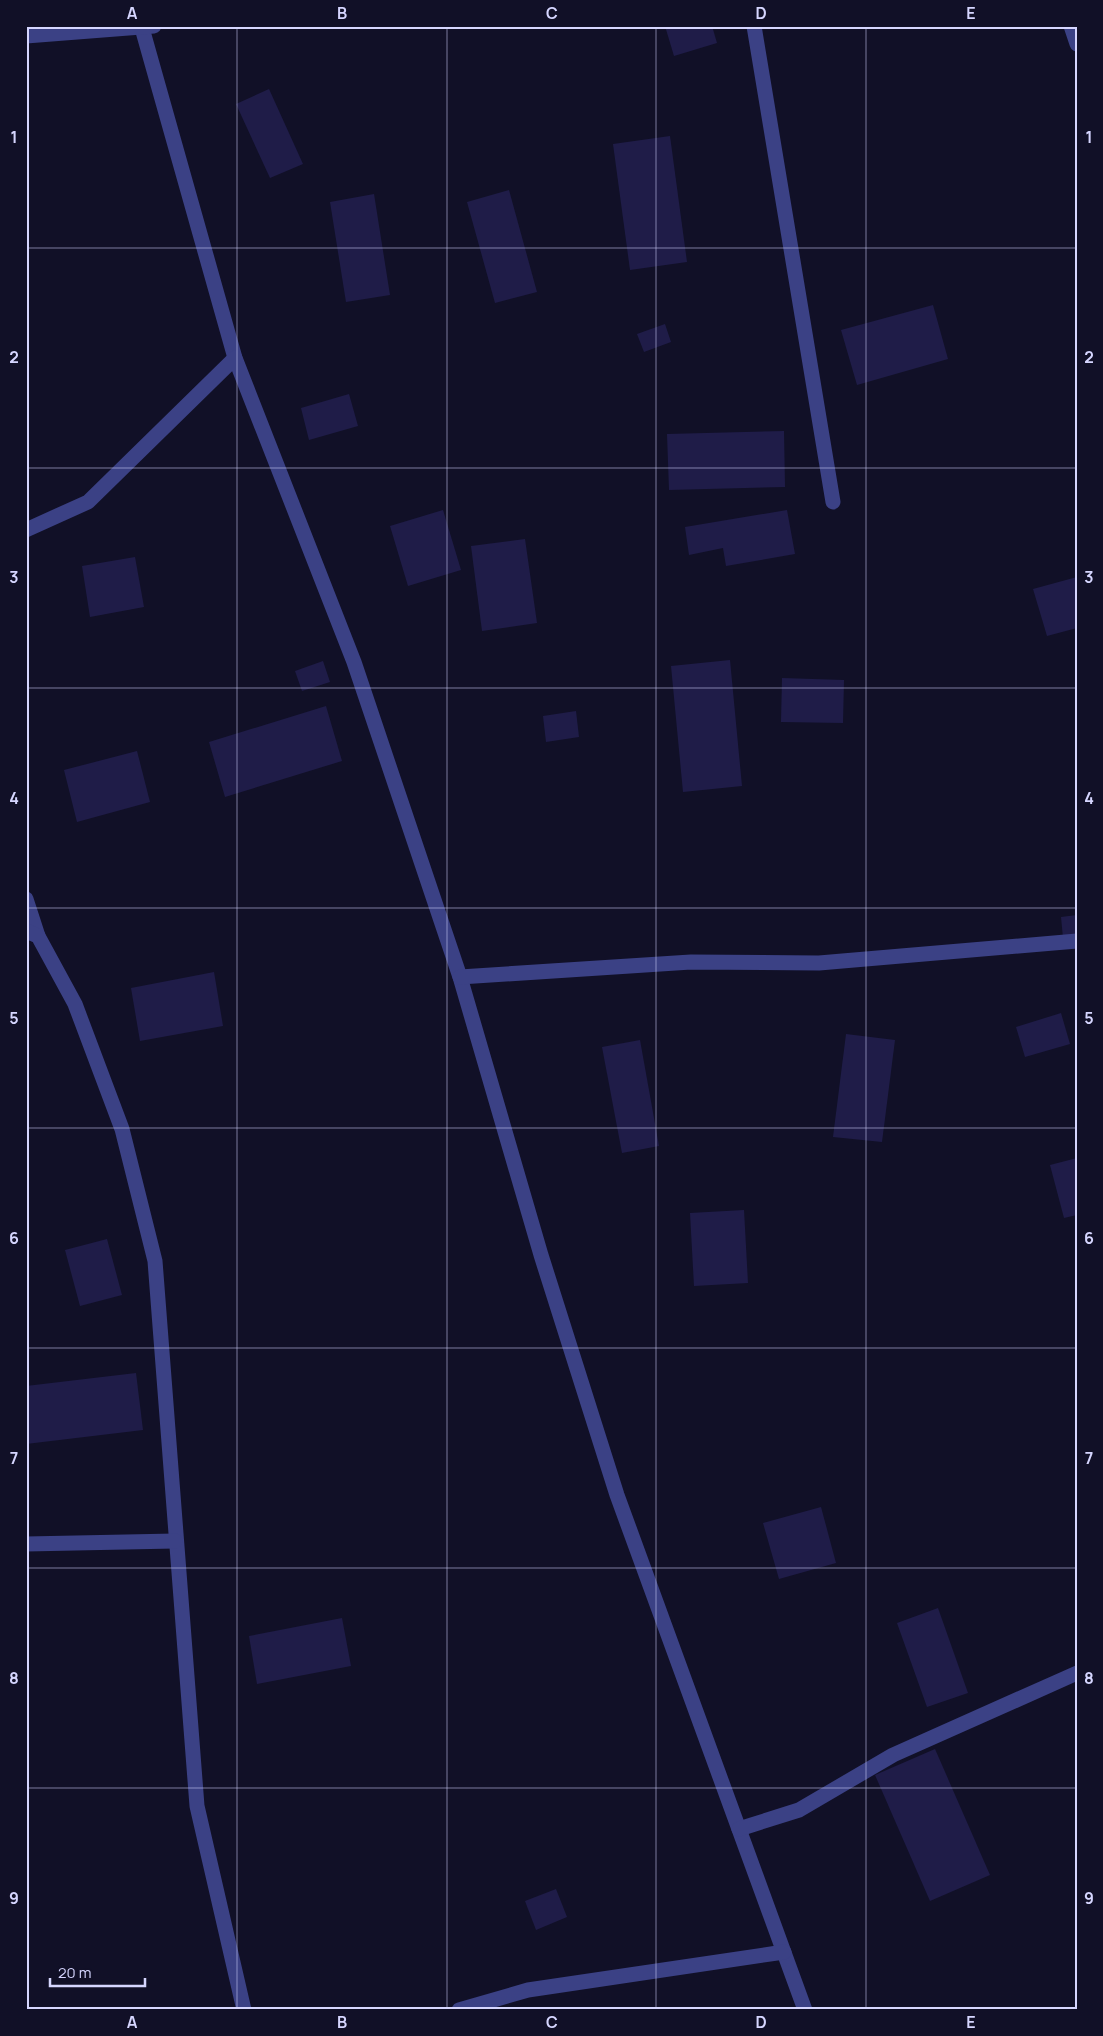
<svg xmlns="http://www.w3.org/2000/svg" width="1103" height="2036" font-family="Manrope,sans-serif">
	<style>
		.building { fill: #1f1c48 }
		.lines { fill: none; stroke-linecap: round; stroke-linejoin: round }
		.street { stroke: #3b4185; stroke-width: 15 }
		.grid { fill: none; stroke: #d6d6ff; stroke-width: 1; stroke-opacity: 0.55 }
		.neatline { fill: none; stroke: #d6d6ff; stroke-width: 2 }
		.grid-label { font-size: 16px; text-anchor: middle; font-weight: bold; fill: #d6d6ff }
	</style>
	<rect width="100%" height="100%" fill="#111027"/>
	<g class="building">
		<path d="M665,26H712L717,43L674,56Z"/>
		<path d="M269,89L303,164L270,178L236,104Z"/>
		<path d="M670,136L687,262L630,270L613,144Z"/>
		<path d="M509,190L537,292L495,303L467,202Z"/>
		<path d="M374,194L390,295L346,302L330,202Z"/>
		<path d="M933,305L948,359L857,385L841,330Z"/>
		<path d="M665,324L671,342L644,352L637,334Z"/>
		<path d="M349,394L358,426L309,440L301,408Z"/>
		<path d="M784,431L785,487L669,490L667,434Z"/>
		<path d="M443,510L461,570L408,586L390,526Z"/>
		<path d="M787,510L795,554L726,566L723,548L689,555L685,527Z"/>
		<path d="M525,539L537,623L482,631L471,546Z"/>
		<path d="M135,557L144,607L90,617L82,566Z"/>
		<path d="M1077,577V628L1047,636L1033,589Z"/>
		<path d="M730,660L742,786L683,792L671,666Z"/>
		<path d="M323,661L330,682L302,691L295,671Z"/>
		<path d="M782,678L844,680L843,723L781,722Z"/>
		<path d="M326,706L342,761L225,797L209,742Z"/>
		<path d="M576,711L579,737L546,742L543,716Z"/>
		<path d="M137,751L150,802L77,822L64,770Z"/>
		<path d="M1077,915V937L1063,938L1061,917Z"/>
		<path d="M214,972L223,1026L140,1041L131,988Z"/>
		<path d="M1061,1013L1070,1044L1025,1057L1016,1027Z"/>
		<path d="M846,1034L895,1040L882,1142L833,1137Z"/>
		<path d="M640,1040L659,1146L622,1153L602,1047Z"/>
		<path d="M1077,1158V1215L1064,1218L1050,1165Z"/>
		<path d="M744,1210L748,1283L694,1286L690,1213Z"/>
		<path d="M107,1239L122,1295L80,1306L65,1250Z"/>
		<path d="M136,1373L143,1430L26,1444V1386Z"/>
		<path d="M821,1507L836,1563L779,1579L763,1523Z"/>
		<path d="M938,1608L968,1693L927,1707L897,1623Z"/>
		<path d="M342,1618L351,1666L257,1684L249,1636Z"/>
		<path d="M935,1749L990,1875L930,1901L875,1775Z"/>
		<path d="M556,1889L567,1917L536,1930L525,1901Z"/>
	</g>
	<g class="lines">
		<g class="street">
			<path d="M754,26L833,502"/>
			<path d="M1071,26L1077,44"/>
			<path d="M142,28L235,358L354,662L460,977L541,1255L617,1495L805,2010"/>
			<path d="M26,36L154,26"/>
			<path d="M26,530L88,502L235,358"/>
			<path d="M26,899L38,936"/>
			<path d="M26,931L38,936L75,1004L122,1129L155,1261L197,1806L244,2010"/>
			<path d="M460,977L691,962L819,963L1077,941"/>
			<path d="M26,1544L175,1541"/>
			<path d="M739,1829L799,1810L893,1755L1077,1673"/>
			<path d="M459,2010L528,1990L784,1952"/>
		</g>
	</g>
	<path class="grid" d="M237,26V2010M447,26V2010M656,26V2010M866,26V2010M26,248H1077M26,468H1077M26,688H1077M26,908H1077M26,1128H1077M26,1348H1077M26,1568H1077M26,1788H1077"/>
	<rect width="1103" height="2036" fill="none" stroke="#111027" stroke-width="55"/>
	<path d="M50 1978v8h95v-8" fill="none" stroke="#d6d6ff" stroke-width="2.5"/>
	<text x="58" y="1978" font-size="15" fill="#d6d6ff" stroke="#111027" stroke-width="4" paint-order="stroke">20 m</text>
	<rect x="28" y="28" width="1048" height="1980" class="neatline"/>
	<g class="grid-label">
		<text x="132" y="19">A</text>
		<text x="342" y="19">B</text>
		<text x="552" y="19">C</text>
		<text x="761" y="19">D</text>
		<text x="971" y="19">E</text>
		<text x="14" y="143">1</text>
		<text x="1089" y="143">1</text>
		<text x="14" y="363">2</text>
		<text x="1089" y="363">2</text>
		<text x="14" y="583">3</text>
		<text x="1089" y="583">3</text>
		<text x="14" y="804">4</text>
		<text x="1089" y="804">4</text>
		<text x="14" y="1024">5</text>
		<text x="1089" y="1024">5</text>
		<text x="14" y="1244">6</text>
		<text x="1089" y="1244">6</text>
		<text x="14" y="1464">7</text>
		<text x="1089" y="1464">7</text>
		<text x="14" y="1684">8</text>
		<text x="1089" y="1684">8</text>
		<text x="14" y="1904">9</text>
		<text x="1089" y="1904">9</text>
		<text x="132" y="2028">A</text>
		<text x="342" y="2028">B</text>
		<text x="552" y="2028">C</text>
		<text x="761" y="2028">D</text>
		<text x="971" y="2028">E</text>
	</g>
</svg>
